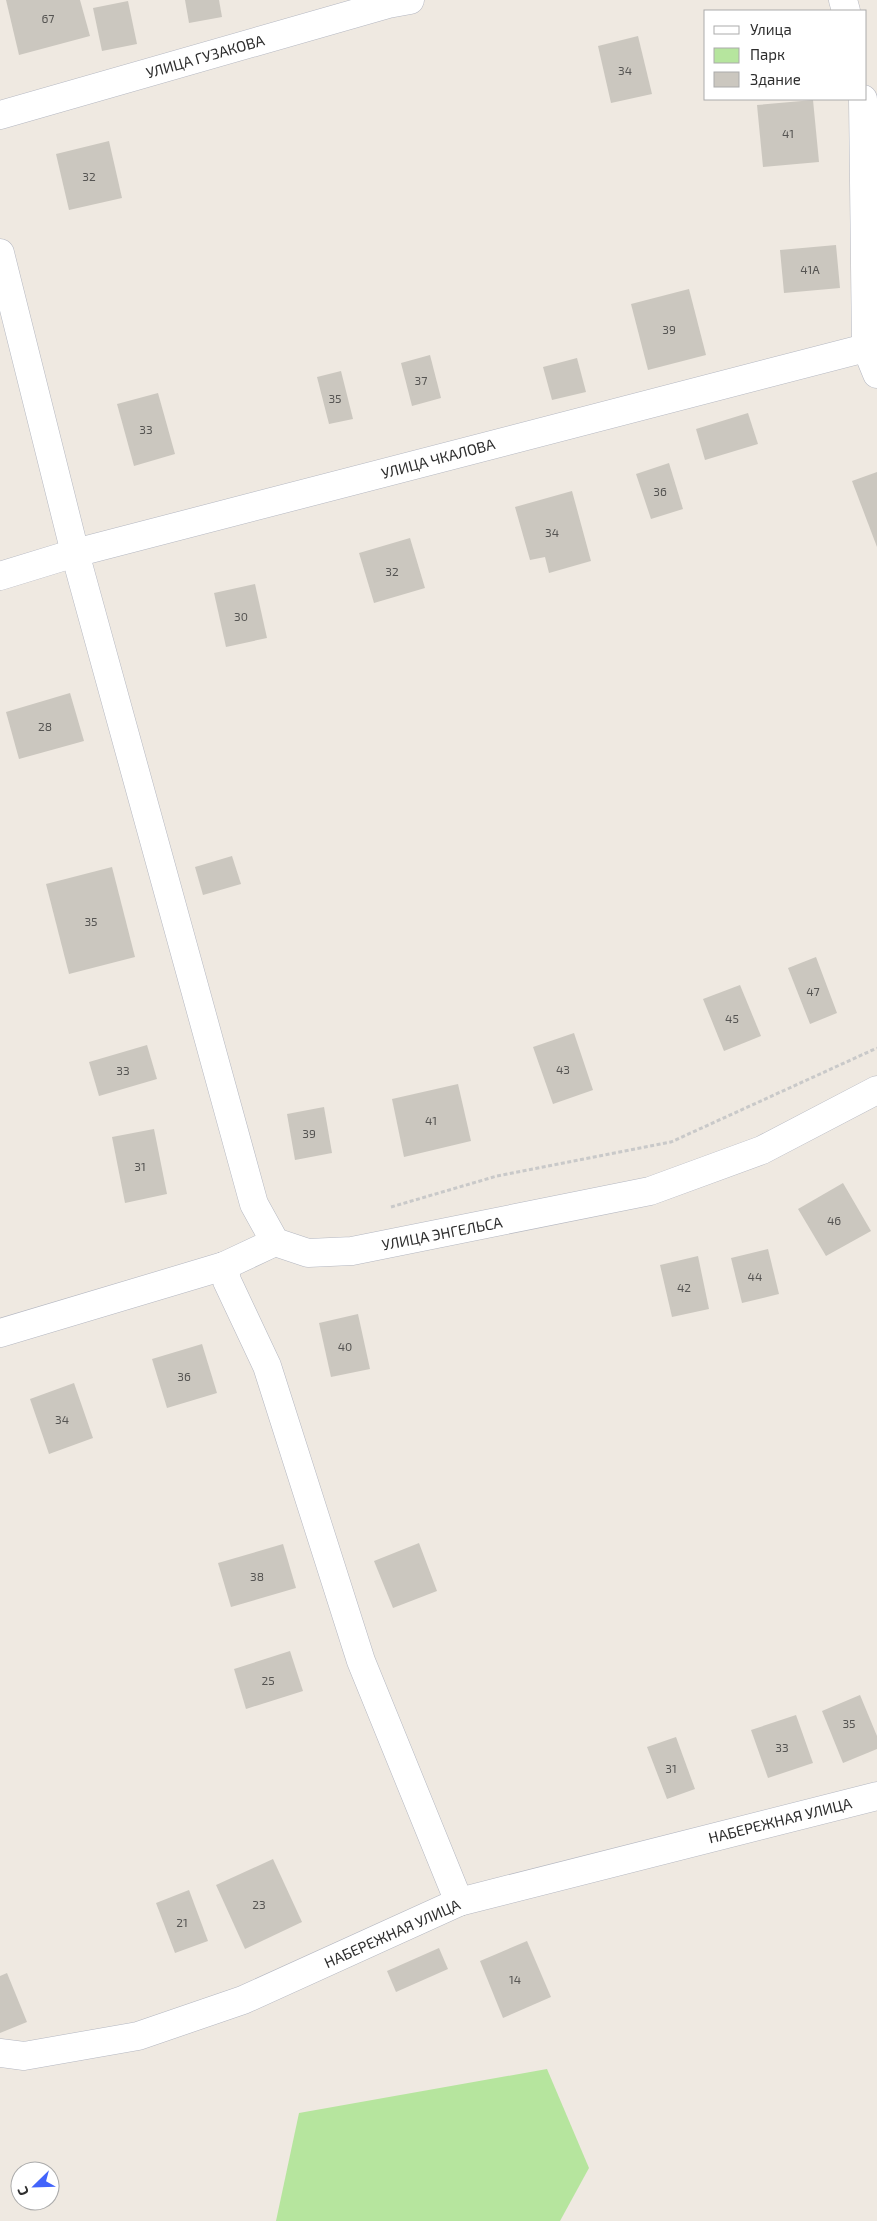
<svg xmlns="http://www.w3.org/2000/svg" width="877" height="2221" font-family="'Exo 2',sans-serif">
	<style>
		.green { fill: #b6e59e }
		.building { fill: #cbc7bf }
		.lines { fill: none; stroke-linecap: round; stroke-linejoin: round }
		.minor-casing { stroke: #b4b7c1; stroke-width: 29 }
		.secondary-casing { stroke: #b4b7c1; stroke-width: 29 }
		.path { stroke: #c9c9c9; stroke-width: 3; stroke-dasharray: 4 2.5; stroke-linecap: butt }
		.minor { stroke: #fff; stroke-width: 28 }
		.secondary { stroke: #fff; stroke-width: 28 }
		.labels { text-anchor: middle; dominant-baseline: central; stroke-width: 4; stroke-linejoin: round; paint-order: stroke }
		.number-label { font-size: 12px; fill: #555452 }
		.street-label { font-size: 15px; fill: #2e2e2e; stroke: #fff }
	</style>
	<rect width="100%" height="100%" fill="#efe9e1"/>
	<path class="green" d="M547,2069L589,2168L560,2221H276L299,2113Z"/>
	<g class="building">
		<path d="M6,0H80L90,36L19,55Z"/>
		<path d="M185,0H219L222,17L189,23Z"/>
		<path d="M128,1L137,44L102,51L93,8Z"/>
		<path d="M638,36L652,94L611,103L598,46Z"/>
		<path d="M813,100L819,162L763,167L757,105Z"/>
		<path d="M109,141L122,198L69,210L56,154Z"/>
		<path d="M836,245L840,288L784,293L780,250Z"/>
		<path d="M689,289L706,355L648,370L631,304Z"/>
		<path d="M430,355L441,398L412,406L401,363Z"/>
		<path d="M577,358L586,392L552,400L543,367Z"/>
		<path d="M341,371L353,419L329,424L317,377Z"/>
		<path d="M158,393L175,454L134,466L117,404Z"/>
		<path d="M748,413L758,444L705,460L696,429Z"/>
		<path d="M669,463L683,509L651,519L636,474Z"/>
		<path d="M877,472V547L852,481Z"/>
		<path d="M572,491L591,561L549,573L545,557L530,560L515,507Z"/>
		<path d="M410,538L425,588L374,603L359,553Z"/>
		<path d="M255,584L267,638L226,647L214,593Z"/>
		<path d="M70,693L84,741L19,759L6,712Z"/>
		<path d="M232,856L241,884L203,895L195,867Z"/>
		<path d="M112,867L135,957L69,974L46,884Z"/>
		<path d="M816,957L837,1013L810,1024L788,968Z"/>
		<path d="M740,985L761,1036L724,1051L703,999Z"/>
		<path d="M574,1033L593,1090L553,1104L533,1047Z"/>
		<path d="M147,1045L157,1079L99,1096L89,1062Z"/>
		<path d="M458,1084L471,1141L404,1157L392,1099Z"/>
		<path d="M324,1107L332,1153L295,1160L287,1114Z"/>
		<path d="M154,1129L167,1194L125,1203L112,1137Z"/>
		<path d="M843,1183L871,1231L826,1256L798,1209Z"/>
		<path d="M768,1249L779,1294L742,1303L731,1258Z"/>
		<path d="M698,1256L709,1309L672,1317L660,1265Z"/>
		<path d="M358,1314L370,1369L331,1377L319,1323Z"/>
		<path d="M202,1344L217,1393L167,1408L152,1359Z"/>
		<path d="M74,1383L93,1438L49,1454L30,1399Z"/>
		<path d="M419,1543L437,1591L393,1608L374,1561Z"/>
		<path d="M283,1544L296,1588L231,1607L218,1563Z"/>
		<path d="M290,1651L303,1691L246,1709L234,1669Z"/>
		<path d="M860,1695L877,1736V1749L843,1763L822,1711Z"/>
		<path d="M796,1715L813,1763L768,1778L751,1730Z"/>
		<path d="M676,1737L695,1789L667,1799L647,1747Z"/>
		<path d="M273,1859L302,1922L245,1949L216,1885Z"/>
		<path d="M189,1890L208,1941L175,1953L156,1903Z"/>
		<path d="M527,1941L551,1997L503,2018L480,1961Z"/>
		<path d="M439,1948L448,1969L396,1992L387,1971Z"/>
		<path d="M7,1973L27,2022L0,2033V1976Z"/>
	</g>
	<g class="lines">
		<defs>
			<g id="minor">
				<path d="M843,0L846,11"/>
				<path d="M863,99L866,347L877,374"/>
				<path d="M0,115L388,4L410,0"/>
				<path d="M0,576L75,553L877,345"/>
				<path d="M224,1266L227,1281L267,1366L361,1661L459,1902"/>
				<path d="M0,1333L224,1266L275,1242"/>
				<path d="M0,2053L24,2056L138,2036L243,2000L459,1902L877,1796"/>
			</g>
			<path id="secondary" d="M0,253L75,553L254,1204L275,1242L308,1253L352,1251L650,1191L762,1150L877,1090"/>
		</defs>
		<use href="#minor" class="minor-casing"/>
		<use href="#secondary" class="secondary-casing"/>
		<path class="path" d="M391,1207L497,1176L671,1142L877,1048"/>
		<use href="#minor" class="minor"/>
		<use href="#secondary" class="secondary"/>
	</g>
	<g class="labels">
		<g class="number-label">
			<text x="48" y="18">67</text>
			<text x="625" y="70">34</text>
			<text x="788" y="133">41</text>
			<text x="89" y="176">32</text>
			<text x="810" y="269">41А</text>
			<text x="669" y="329">39</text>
			<text x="421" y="380">37</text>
			<text x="335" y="398">35</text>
			<text x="146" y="429">33</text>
			<text x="660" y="491">36</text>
			<text x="552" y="532">34</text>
			<text x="392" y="571">32</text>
			<text x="241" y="616">30</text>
			<text x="45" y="726">28</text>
			<text x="91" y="921">35</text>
			<text x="813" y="991">47</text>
			<text x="732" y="1018">45</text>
			<text x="563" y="1069">43</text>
			<text x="123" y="1070">33</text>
			<text x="431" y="1120">41</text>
			<text x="309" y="1133">39</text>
			<text x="140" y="1166">31</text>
			<text x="834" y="1220">46</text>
			<text x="755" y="1276">44</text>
			<text x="684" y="1287">42</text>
			<text x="345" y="1346">40</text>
			<text x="184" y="1376">36</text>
			<text x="62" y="1419">34</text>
			<text x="257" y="1576">38</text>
			<text x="268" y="1680">25</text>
			<text x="849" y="1723">35</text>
			<text x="782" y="1747">33</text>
			<text x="671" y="1768">31</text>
			<text x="259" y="1904">23</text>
			<text x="182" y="1922">21</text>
			<text x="515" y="1979">14</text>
		</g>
		<g class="street-label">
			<text transform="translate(205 56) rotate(-16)">УЛИЦА ГУЗАКОВА</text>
			<text transform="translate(438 458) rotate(-15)">УЛИЦА ЧКАЛОВА</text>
			<text transform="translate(442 1233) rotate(-11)">УЛИЦА ЭНГЕЛЬСА</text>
			<text transform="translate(780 1820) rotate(-14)">НАБЕРЕЖНАЯ УЛИЦА</text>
			<text transform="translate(392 1933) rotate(-24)">НАБЕРЕЖНАЯ УЛИЦА</text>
		</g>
	</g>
	<rect x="704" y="10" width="162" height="90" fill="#ffffff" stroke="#ababab"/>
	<rect x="714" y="26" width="25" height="8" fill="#ffffff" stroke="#ababab"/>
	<text x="750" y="35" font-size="15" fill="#2e2e2e">Улица</text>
	<rect x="714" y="48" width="25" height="15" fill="#b6e59e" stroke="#ababab"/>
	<text x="750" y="60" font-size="15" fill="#2e2e2e">Парк</text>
	<rect x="714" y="72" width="25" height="15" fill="#cbc7bf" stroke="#ababab"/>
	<text x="750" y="85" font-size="15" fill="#2e2e2e">Здание</text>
	<g transform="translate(35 2186) rotate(247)"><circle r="24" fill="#ffffff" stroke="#ababab"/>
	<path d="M0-4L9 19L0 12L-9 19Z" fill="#4264fb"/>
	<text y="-8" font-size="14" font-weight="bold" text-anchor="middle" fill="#2e2e2e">С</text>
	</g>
</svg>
